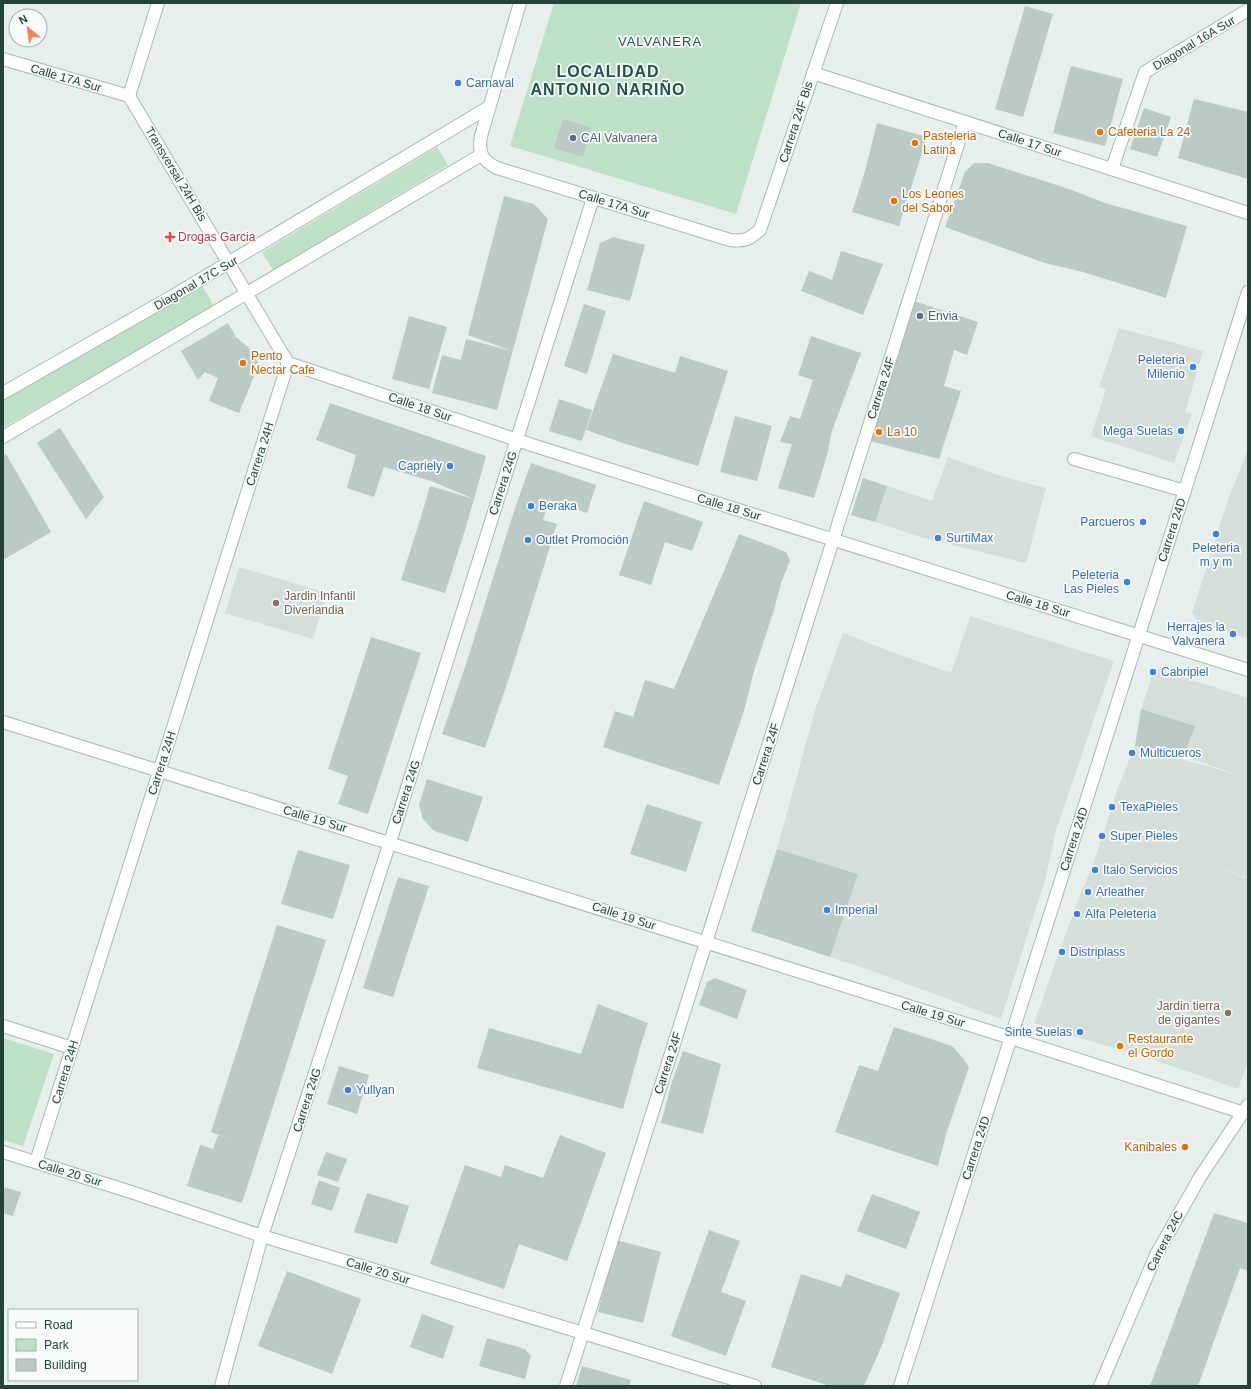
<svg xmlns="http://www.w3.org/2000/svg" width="1251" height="1389" font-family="Helvetica,sans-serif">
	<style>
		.built { fill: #d4dfda }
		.green { fill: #bfe0c8 }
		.building { fill: #bbcac4 }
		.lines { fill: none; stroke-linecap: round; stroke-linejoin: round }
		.lane-casing { stroke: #a8b8b2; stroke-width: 14 }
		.street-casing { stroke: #a8b8b2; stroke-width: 14 }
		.secondary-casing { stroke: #a4bbb3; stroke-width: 14 }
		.lane { stroke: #fff; stroke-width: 12 }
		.street { stroke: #fff; stroke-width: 12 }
		.secondary { stroke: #fff; stroke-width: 12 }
		.shop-dot { fill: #3f7fe0; stroke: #f7fbf9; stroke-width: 1.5 }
		.food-dot { fill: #e8710a; stroke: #f7fbf9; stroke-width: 1.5 }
		.service-dot { fill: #5c6f8a; stroke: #f7fbf9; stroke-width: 1.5 }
		.health-dot { fill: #e0444e; stroke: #f7fbf9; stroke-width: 1.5 }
		.education-dot { fill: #8d6e63; stroke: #f7fbf9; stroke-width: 1.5 }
		.labels { text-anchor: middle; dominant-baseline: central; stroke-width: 3.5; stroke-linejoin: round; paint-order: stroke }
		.street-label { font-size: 12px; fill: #24423a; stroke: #f7fbf9 }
		.shop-label { font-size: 12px; fill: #366cbe; stroke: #f7fbf9; text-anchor: start }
		.food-label { font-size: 12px; fill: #c56008; stroke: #f7fbf9; text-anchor: start }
		.service-label { font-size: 12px; fill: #4e5e75; stroke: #f7fbf9; text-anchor: start }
		.health-label { font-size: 12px; fill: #be3a42; stroke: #f7fbf9; text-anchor: start }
		.education-label { font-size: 12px; fill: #785e54; stroke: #f7fbf9; text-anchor: start }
		.neighbourhood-label { font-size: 13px; letter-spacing: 1px; fill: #1f5548; stroke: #f7fbf9 }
		.district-label { font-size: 16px; font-weight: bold; letter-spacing: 1px; fill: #1f5548; stroke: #f7fbf9 }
	</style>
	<rect width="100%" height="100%" fill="#e6efeb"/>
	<g class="built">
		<path d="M1119,328L1203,351L1185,412L1192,414L1174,463L1091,436L1106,389L1099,387Z"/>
		<path d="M1248,449V639L1199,623L1192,613L1227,503Z"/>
		<path d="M948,457L998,475L1046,488L1026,563L920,537L875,522L887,486L932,501Z"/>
		<path d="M239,567L327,593L313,639L225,613Z"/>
		<path d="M970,616L1114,661L1056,830L1045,880L1001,1019L864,968L830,957L858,874L777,849L815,710L843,633L886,650L951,673Z"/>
		<path d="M1155,668L1248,698V878L1209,864L1248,879V964L1211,950L1248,964V1061L1238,1089L1155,1060L1070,1035L1034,1023L1078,900L1094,862L1117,790L1135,746L1238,775L1184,756L1195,726L1141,709Z"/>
	</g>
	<g class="green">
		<path d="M554,3H801L736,214L510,146Z"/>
		<path d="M437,147L448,165L273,270L262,252Z"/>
		<path d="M201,284L214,306L3,428V398Z"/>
		<path d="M3,1038L54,1054L23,1146L3,1140Z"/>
	</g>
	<g class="building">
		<path d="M1025,6L1053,14L1023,117L995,109Z"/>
		<path d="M1071,66L1123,79L1105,146L1053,133Z"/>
		<path d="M1194,99L1248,112V179L1178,158Z"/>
		<path d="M1144,108L1171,117L1157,157L1130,149Z"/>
		<path d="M563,119L591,128L583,157L554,148Z"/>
		<path d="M877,123L927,137L899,226L852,212L865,171Z"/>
		<path d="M974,163H988L1069,189L1105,203L1187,226L1166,298L1083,272L1045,263L945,227L965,172Z"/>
		<path d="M504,196L534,204L548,219L497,410L432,393L442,355L461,360L466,339L512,351L468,335Z"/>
		<path d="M613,237L645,245L630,301L587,290L600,243Z"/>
		<path d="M841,251L883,264L863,315L801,291L809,271L832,280Z"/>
		<path d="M914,301L978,322L967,355L954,350L944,386L961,391L939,459L870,441Z"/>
		<path d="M584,304L606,311L587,374L564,366Z"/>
		<path d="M409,316L447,327L429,389L392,379Z"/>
		<path d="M228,323L236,337L248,347L259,364L239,413L209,401L218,378L205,372L198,380L181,351Z"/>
		<path d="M811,336L861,353L832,431L827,455L814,498L778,488L792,444L780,442L790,416L800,419L813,380L798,375Z"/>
		<path d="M613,354L675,373L680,356L728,371L698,466L623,443L586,430Z"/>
		<path d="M559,399L592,410L582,441L549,431Z"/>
		<path d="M330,403L486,456L474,499L465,530L445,593L401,580L411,548L421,517L431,520L421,517L430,486L474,499L431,481L384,467L374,497L347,488L356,455L316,440Z"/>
		<path d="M735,416L772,426L757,481L720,472Z"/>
		<path d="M60,428L104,497L86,519L37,443Z"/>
		<path d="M6,454L51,532L3,560V456Z"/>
		<path d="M531,463L596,485L587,513L549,500L543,520L557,524L510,675L485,748L442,734L467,661L514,511Z"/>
		<path d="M863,478L887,486L875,522L851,515Z"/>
		<path d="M644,501L703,522L692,551L665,542L651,585L619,575Z"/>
		<path d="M739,534L786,552L790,561L781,583L774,610L754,671L744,711L719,785L603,747L615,711L633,717L645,680L674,689L716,589L727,564Z"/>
		<path d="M371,637L421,653L368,814L338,804L348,776L328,769Z"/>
		<path d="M1141,709L1195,726L1184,756L1135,746Z"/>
		<path d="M427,779L483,797L468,842L434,831L423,819L419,805Z"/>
		<path d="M647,804L702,822L686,872L630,854Z"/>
		<path d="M777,849L858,874L830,957L751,931Z"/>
		<path d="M298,850L350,865L333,919L281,904Z"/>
		<path d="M398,877L429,886L393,997L363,988Z"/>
		<path d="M277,925L326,940L242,1203L187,1186L200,1145L213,1149L218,1135L230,1139L211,1132Z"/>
		<path d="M715,978L747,990L737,1019L699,1005L707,982Z"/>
		<path d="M598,1004L648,1023L641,1044L623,1109L477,1068L489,1028L581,1054Z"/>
		<path d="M894,1027L952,1046L963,1058L969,1067L946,1134L938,1166L835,1132L859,1065L878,1071Z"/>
		<path d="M683,1051L721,1064L703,1134L661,1123L672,1082Z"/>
		<path d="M339,1066L369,1075L357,1114L327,1104Z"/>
		<path d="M560,1135L606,1153L567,1261L519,1244L504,1289L430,1264L465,1165L501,1177L505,1165L543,1178Z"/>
		<path d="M326,1152L347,1159L338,1182L317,1175Z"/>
		<path d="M319,1180L340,1188L332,1211L311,1204Z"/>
		<path d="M3,1187L21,1192L13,1216L3,1213Z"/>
		<path d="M367,1193L409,1206L397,1244L354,1232Z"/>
		<path d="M872,1194L920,1212L906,1249L857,1231Z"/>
		<path d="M1214,1213L1248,1223V1271L1240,1268L1198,1386H1150Z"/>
		<path d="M709,1230L740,1241L721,1292L746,1301L726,1356L671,1336Z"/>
		<path d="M616,1240L661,1252L643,1323L598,1312Z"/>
		<path d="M287,1271L361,1299L332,1374L258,1346Z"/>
		<path d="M801,1274L841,1287L846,1274L900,1293L882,1345L864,1386H830L771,1367Z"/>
		<path d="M422,1314L454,1326L443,1359L410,1347Z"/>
		<path d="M487,1338L525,1349L531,1356L525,1379L479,1366Z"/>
		<path d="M582,1366L631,1380L629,1386H576Z"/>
	</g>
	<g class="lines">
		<defs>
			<path id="lane" d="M1074,459L1185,491"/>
			<g id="street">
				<path d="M3,59L129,96"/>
				<path d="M129,96L288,363L535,446L1248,670"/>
				<path d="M129,96L158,3"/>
				<path d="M1112,169L1145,72L1248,10"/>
				<path d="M3,393L171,297L489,107"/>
				<path d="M3,437L481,155"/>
				<path d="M3,722L1011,1038L1244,1113"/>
				<path d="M3,1026L72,1048"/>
				<path d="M3,1152L128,1191L262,1236L583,1333L755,1386"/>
				<path d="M36,1162L288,363"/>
				<path d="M221,1386L262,1236L390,842L593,198"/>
				<path d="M566,1386L965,122"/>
				<path d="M900,1386L1248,292"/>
				<path d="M1100,1386L1156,1255L1200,1177L1248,1105"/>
			</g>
			<g id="secondary">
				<path d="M520,3L481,136C478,153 482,160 497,168L730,240C745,242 749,239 760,230L837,3"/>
				<path d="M813,73L1248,213"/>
			</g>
		</defs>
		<use href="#lane" class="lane-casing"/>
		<use href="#street" class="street-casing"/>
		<use href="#secondary" class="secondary-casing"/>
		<use href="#lane" class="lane"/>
		<use href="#street" class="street"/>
		<use href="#secondary" class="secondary"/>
	</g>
	<g class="shop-dot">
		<circle cx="458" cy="83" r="4"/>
		<circle cx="1193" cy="367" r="4"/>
		<circle cx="1181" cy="431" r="4"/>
		<circle cx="450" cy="466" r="4"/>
		<circle cx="531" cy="506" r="4"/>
		<circle cx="1143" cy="522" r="4"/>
		<circle cx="1216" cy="534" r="4"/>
		<circle cx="938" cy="538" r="4"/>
		<circle cx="528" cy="540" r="4"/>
		<circle cx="1127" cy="582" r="4"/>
		<circle cx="1233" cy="634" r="4"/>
		<circle cx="1153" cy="672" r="4"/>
		<circle cx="1132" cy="753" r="4"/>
		<circle cx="1112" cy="807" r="4"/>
		<circle cx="1102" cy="836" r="4"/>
		<circle cx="1095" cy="870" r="4"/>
		<circle cx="1088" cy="892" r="4"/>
		<circle cx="827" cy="910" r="4"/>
		<circle cx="1077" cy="914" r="4"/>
		<circle cx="1062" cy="952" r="4"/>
		<circle cx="1080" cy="1032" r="4"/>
		<circle cx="348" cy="1090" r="4"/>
	</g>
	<g class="food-dot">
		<circle cx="1100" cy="132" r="4"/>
		<circle cx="915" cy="143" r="4"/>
		<circle cx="894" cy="201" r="4"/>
		<circle cx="243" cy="363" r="4"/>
		<circle cx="879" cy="432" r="4"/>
		<circle cx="1120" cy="1046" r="4"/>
		<circle cx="1185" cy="1147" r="4"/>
	</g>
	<g class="service-dot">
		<circle cx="573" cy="138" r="4"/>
		<circle cx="920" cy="316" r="4"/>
	</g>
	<path class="health-dot" d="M168 231h4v4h4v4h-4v4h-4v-4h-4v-4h4z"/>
	<g class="education-dot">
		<circle cx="276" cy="603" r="4"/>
		<circle cx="1228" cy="1013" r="4"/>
	</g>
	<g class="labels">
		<g class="street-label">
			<text transform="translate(1194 43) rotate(-31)">Diagonal 16A Sur</text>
			<text transform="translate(66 78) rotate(16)">Calle 17A Sur</text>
			<text transform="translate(796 122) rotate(-72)">Carrera 24F Bis</text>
			<text transform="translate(1030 143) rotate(18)">Calle 17 Sur</text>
			<text transform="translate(176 174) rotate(59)">Transversal 24H Bis</text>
			<text transform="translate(614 204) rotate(17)">Calle 17A Sur</text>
			<text transform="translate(196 283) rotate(-30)">Diagonal 17C Sur</text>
			<text transform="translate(881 388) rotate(-72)">Carrera 24F</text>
			<text transform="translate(420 407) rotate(19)">Calle 18 Sur</text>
			<text transform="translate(260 454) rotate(-72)">Carrera 24H</text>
			<text transform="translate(503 483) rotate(-72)">Carrera 24G</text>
			<text transform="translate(729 507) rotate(17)">Calle 18 Sur</text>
			<text transform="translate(1172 530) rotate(-72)">Carrera 24D</text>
			<text transform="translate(1038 604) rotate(17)">Calle 18 Sur</text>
			<text transform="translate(766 754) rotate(-72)">Carrera 24F</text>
			<text transform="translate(162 763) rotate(-72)">Carrera 24H</text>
			<text transform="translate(406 792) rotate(-72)">Carrera 24G</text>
			<text transform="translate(315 819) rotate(17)">Calle 19 Sur</text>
			<text transform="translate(1074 839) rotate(-72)">Carrera 24D</text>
			<text transform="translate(624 916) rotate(18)">Calle 19 Sur</text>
			<text transform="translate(933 1014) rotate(17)">Calle 19 Sur</text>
			<text transform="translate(668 1063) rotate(-72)">Carrera 24F</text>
			<text transform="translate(65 1072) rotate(-73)">Carrera 24H</text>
			<text transform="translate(307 1100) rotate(-72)">Carrera 24G</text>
			<text transform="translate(976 1148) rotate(-72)">Carrera 24D</text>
			<text transform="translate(70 1173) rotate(17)">Calle 20 Sur</text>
			<text transform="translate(1165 1241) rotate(-63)">Carrera 24C</text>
			<text transform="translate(378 1271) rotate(17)">Calle 20 Sur</text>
		</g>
		<g class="shop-label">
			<text x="466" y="83">Carnaval</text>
			<text x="1185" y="360" text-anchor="end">Peleteria<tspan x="1185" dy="14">Milenio</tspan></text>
			<text x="1173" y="431" text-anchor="end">Mega Suelas</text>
			<text x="442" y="466" text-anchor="end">Capriely</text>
			<text x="539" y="506">Beraka</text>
			<text x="1135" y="522" text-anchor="end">Parcueros</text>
			<text x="946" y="538">SurtiMax</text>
			<text x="536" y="540">Outlet Promoción</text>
			<text x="1216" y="548" text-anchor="middle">Peleteria<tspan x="1216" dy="14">m y m</tspan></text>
			<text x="1119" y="575" text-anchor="end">Peleteria<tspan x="1119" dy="14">Las Pieles</tspan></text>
			<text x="1225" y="627" text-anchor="end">Herrajes la<tspan x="1225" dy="14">Valvanera</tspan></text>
			<text x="1161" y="672">Cabripiel</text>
			<text x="1140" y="753">Multicueros</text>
			<text x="1120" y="807">TexaPieles</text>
			<text x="1110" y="836">Super Pieles</text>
			<text x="1103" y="870">Italo Servicios</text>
			<text x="1096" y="892">Arleather</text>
			<text x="835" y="910">Imperial</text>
			<text x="1085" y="914">Alfa Peleteria</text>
			<text x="1070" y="952">Distriplass</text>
			<text x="1072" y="1032" text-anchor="end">Sinte Suelas</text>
			<text x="356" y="1090">Yullyan</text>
		</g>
		<g class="food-label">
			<text x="1108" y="132">Cafeteria La 24</text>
			<text x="923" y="136">Pasteleria<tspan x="923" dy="14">Latina</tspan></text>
			<text x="902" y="194">Los Leones<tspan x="902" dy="14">del Sabor</tspan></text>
			<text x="251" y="356">Pento<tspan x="251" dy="14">Nectar Cafe</tspan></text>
			<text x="887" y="432">La 10</text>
			<text x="1128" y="1039">Restaurante<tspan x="1128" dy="14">el Gordo</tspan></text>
			<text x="1177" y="1147" text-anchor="end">Kanibales</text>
		</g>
		<g class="service-label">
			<text x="581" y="138">CAI Valvanera</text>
			<text x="928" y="316">Envia</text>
		</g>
		<g class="health-label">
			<text x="178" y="237">Drogas Garcia</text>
		</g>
		<g class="education-label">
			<text x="284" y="596">Jardin Infantil<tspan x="284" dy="14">Diverlandia</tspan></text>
			<text x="1220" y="1006" text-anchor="end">Jardin tierra<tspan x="1220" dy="14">de gigantes</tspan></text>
		</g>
		<g class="neighbourhood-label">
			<text x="660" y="41">VALVANERA</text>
		</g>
		<g class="district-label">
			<text x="608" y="71">LOCALIDAD<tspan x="608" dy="18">ANTONIO NARIÑO</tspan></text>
		</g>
	</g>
	<rect width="1251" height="1389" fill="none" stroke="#24423a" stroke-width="8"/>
	<rect x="8" y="1309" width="130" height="72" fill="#f7fbf9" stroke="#a3b1ad"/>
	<rect x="16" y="1322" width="20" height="6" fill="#ffffff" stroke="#a3b1ad"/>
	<text x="44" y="1329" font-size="12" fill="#24423a">Road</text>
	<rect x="16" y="1339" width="20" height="12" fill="#bfe0c8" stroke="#a3b1ad"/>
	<text x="44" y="1349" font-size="12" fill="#24423a">Park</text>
	<rect x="16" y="1359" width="20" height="12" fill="#bbcac4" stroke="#a3b1ad"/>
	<text x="44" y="1369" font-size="12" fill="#24423a">Building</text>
	<g transform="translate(28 28) rotate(331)"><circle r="19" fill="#f7fbf9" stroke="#a3b1ad"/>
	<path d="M0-3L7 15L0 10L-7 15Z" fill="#f4845f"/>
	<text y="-6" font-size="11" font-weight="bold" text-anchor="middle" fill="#24423a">N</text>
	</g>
</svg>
